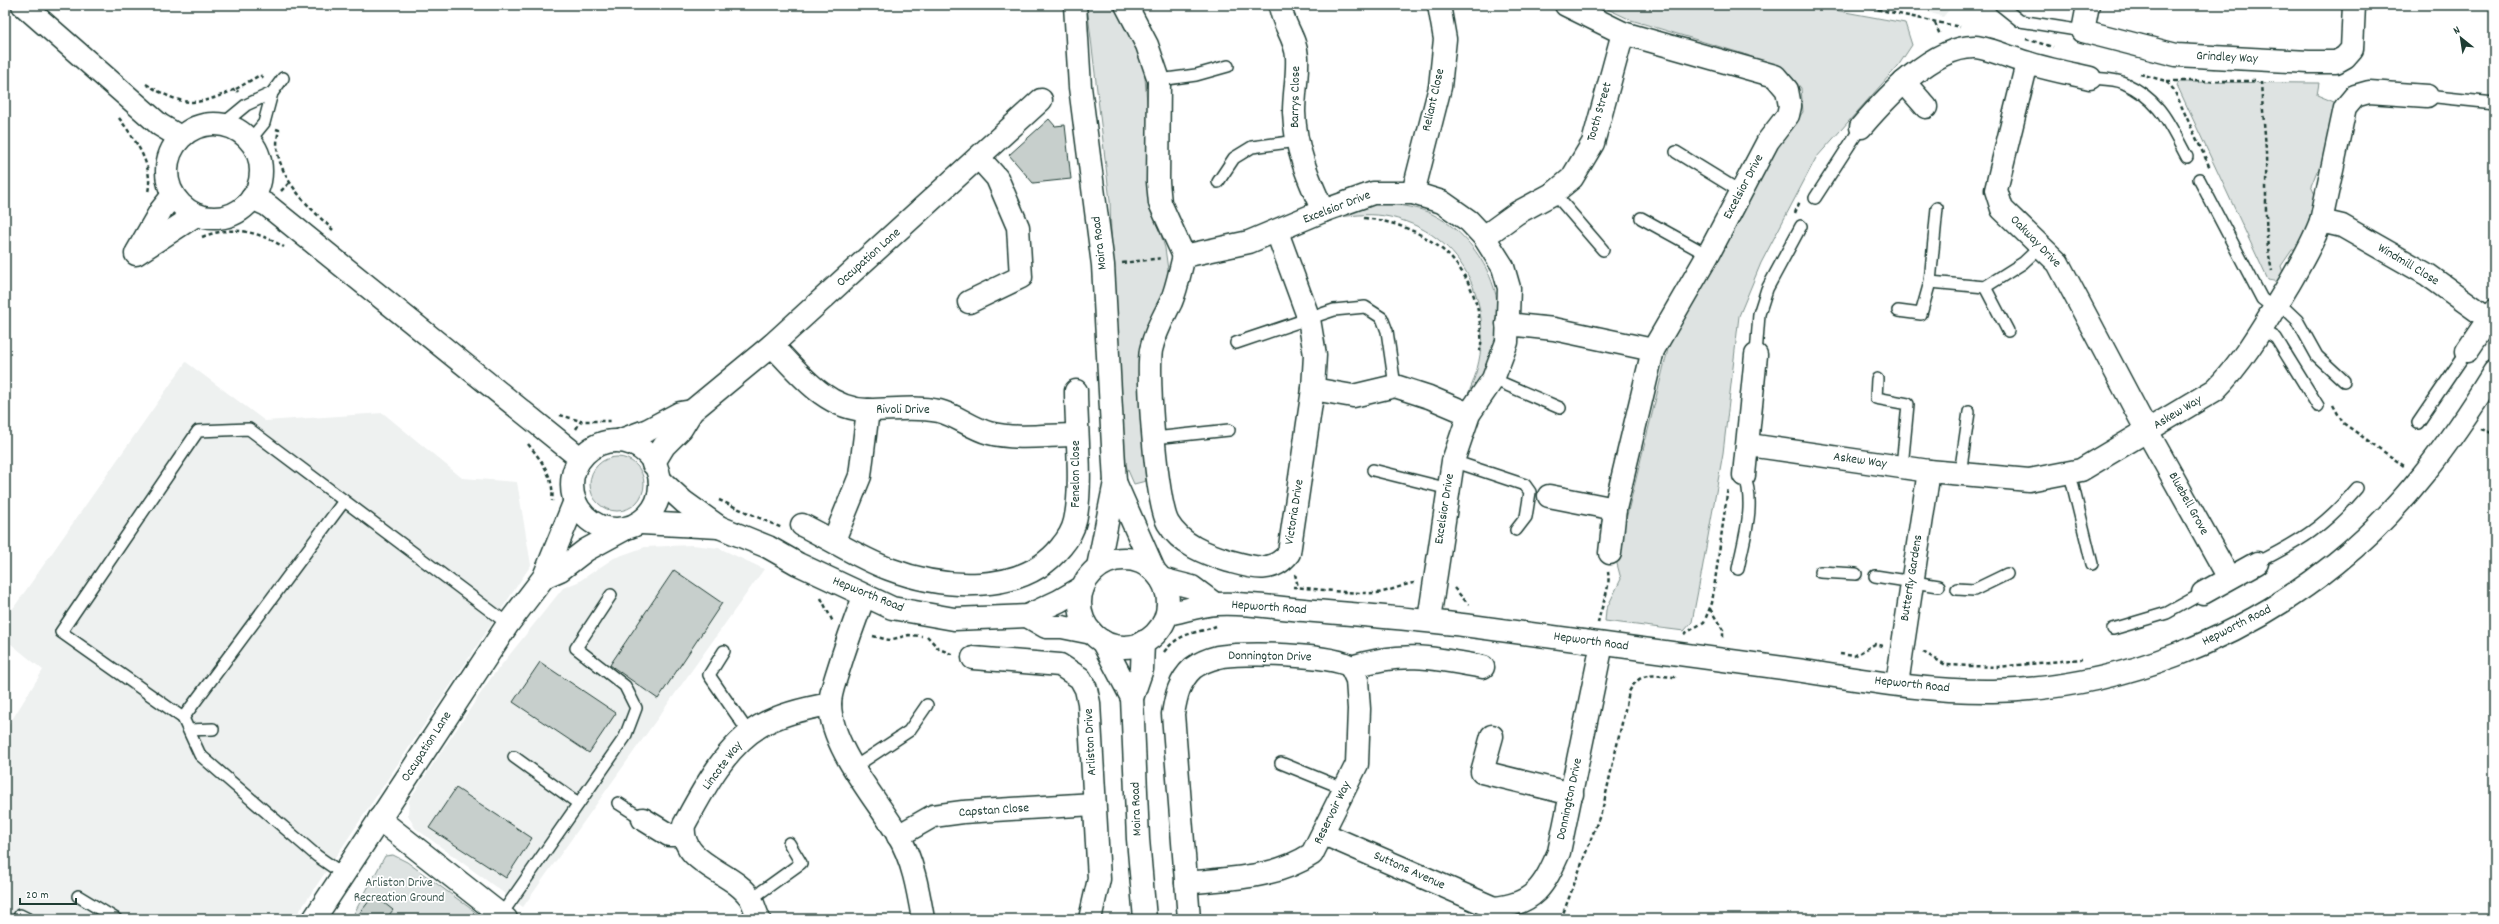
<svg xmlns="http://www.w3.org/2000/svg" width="2499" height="924" font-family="Dekko,sans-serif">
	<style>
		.built { fill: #eef1f0 }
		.green { fill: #dee3e2; stroke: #7e908b }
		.building { fill: #c7cfcc; stroke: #1f3d34 }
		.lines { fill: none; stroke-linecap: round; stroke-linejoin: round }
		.lane-casing { stroke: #1f3d34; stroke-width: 14 }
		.street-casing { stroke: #1f3d34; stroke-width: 25 }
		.secondary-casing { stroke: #1f3d34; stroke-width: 25 }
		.path { stroke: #1f3d34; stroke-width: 2.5; stroke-dasharray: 4 3; stroke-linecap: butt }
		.lane { stroke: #fff; stroke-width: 11 }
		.street { stroke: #fff; stroke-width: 22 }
		.secondary { stroke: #fff; stroke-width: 22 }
		.labels { text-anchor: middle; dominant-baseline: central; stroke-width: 3.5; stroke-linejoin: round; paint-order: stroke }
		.street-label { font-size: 13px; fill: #1f3d34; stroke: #fff }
		.park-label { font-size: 13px; fill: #455e57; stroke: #fff }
	</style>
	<rect width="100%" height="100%" fill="#fff"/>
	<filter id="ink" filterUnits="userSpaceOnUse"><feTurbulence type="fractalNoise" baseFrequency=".025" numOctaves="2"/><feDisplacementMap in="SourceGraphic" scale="8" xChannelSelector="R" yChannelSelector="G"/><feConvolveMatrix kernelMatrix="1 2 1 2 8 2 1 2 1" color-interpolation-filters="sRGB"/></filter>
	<g filter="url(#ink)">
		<g class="built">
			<path d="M1908,5H1953L1943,17Z"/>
			<path d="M186,362L265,421L383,413L462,478L517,482L531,565L294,919H5V731L43,670L5,639V620Z"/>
			<path d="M692,545L719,548L764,569L523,907L415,828L408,815L409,800L491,678L563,588L578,582L614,558L645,547Z"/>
		</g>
		<g class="green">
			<path d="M1087,5H1116L1144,66L1149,126L1147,189L1165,248L1170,284L1144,429L1146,481L1134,484L1123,459L1114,328L1110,201Z"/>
			<path d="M1599,5H1807L1905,23L1912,45L1898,66L1816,158L1761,263L1739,316L1723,453L1702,570L1692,622L1684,631L1605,621L1606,610L1621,579L1616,560L1670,341L1765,163L1803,112L1801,88L1790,75L1747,55L1631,20Z"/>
			<path d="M2179,82L2319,83L2317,95L2334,102L2337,115L2328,163L2317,171L2311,186L2316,197L2306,244L2292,250L2281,266L2284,276L2280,282L2268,280L2177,85Z"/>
			<path d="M1386,203C1397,205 1408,206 1419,209C1466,223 1504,279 1498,328C1495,352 1483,374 1471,395L1467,396C1502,324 1474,236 1390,217C1373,213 1356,215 1339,217L1363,206Z"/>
			<circle cx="617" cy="484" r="27"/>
			<path d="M393,855L407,862L485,919H351L385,856Z"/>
		</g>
		<g class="building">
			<path d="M1049,119L1055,126L1065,125L1071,179L1033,183L1009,155Z"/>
			<path d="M674,570L722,603L658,699L610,665Z"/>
			<path d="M540,662L616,713L589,753L513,702Z"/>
			<path d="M456,788L532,838L506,878L429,828Z"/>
			<path d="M374,895L393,910L386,919H355Z"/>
		</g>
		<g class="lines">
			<defs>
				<g id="lane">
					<path d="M2000,5L2020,21L2083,31"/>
					<path d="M2090,78C2100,79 2115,79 2124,83C2161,100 2169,124 2187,157"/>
					<path d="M1159,80L1196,75L1228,66"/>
					<path d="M2427,96L2494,103"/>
					<path d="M223,124L246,105L272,93"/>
					<path d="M250,140L264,123L272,93L283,78"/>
					<path d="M1676,152L1741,192"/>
					<path d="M2199,179L2262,299L2274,308"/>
					<path d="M1218,182L1234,158L1252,147L1297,141"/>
					<path d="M1554,193L1603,250"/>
					<path d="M1815,198L1861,127"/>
					<path d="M1937,208L1930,282L1985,287L2023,263L2041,246"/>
					<path d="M1641,218L1708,255"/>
					<path d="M1985,287L2008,331"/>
					<path d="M2278,302L2297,320L2317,356L2344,381"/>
					<path d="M1898,311L1921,314L1930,282"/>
					<path d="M2261,329L2276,338L2318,406"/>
					<path d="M1236,343L1334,310L1365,307L1382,318L1387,331L1395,386"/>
					<path d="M1756,355L1759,314L1767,289L1801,226"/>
					<path d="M1493,379L1560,408"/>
					<path d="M1877,379L1876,398L1908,404L1902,467"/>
					<path d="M2418,423L2467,351"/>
					<path d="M1154,438L1229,430"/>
					<path d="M1453,461L1525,485L1530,492L1526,517L1516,530"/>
					<path d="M1373,470L1449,489"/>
					<path d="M1960,474L1969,412"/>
					<path d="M2070,474L2092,564"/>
					<path d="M2257,563C2302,540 2324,527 2357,488"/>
					<path d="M1738,569C1744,538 1756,505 1744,475"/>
					<path d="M1820,572L1856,574"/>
					<path d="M1875,576L1939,586"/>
					<path d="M1957,589L1974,590L2007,574"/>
					<path d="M2113,629L2167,613L2203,593"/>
					<path d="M724,651L709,675L749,733"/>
					<path d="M183,718L344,501"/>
					<path d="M189,730L213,729"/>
					<path d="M514,757L578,803"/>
					<path d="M1281,763L1345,789"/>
					<path d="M853,768L909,731L927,705"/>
					<path d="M618,803L643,819"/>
					<path d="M343,874L317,856L200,755L183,718L61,632L198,431L249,429L508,624"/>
					<path d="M78,896L116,919"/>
					<path d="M751,899L801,863L789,843"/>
					<path d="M501,915L625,737L636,708L625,686L576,648L611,595"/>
					<path d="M18,919L20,915L28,919"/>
				</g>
				<g id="street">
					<path d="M1126,5L1147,45L1159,80L1158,182L1160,203L1184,256L1249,242L1323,211L1373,193H1413L1442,202L1469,221L1484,237L1503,267L1509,288L1507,342L1493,379L1469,414L1453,461L1429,620"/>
					<path d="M1280,5C1282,24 1296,38 1297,57C1298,75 1294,94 1294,112C1295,148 1308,178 1323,211"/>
					<path d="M1566,5L1623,33L1775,76L1787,90L1790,106L1788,115L1768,141L1708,255L1653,350L1615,509L1610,553"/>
					<path d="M2088,5L2083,31L2176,55L2309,62H2336L2345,57L2352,49L2354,5"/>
					<path d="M2027,63L1996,190L2002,209L2058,263L2147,431L2229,578"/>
					<path d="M1904,82L1926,107"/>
					<path d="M1861,127C1886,98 1933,46 1975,47C1989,48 2011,58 2025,62C2046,69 2068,73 2090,78"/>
					<path d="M1413,193L1440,87L1445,39L1439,5"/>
					<path d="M2321,221L2342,226L2428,275L2489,319"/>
					<path d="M1484,237L1517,213L1554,193L1572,178L1593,143L1623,33"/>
					<path d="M137,252L161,210L173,195"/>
					<path d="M136,254L196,215"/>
					<path d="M1184,256C1180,271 1177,288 1171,302C1163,318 1155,332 1151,350C1147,376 1156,502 1168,523C1181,545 1206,554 1229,561C1251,567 1272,575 1289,553L1313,389L1315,355L1309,319L1277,232"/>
					<path d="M969,302L1021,277L1018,227L997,178L979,158"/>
					<path d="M1507,324L1554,329L1653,350"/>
					<path d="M772,345C798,372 827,411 869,410C893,410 915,406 939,411C956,415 971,428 989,433C1016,440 1048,435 1076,435"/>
					<path d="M2467,351L2494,311"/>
					<path d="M1313,389L1353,396L1395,386L1429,397L1469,414"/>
					<path d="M621,440L648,430L680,413L692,411"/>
					<path d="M1749,445L1929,471L2029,480L2081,470L2215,390C2245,360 2267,320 2289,284C2301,263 2313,243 2321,221L2345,108L2355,96L2369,92L2427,96"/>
					<path d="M653,464L664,446L681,429L692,411L772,345L1041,100"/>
					<path d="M1744,475L1756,355"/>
					<path d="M1549,496L1615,509"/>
					<path d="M802,525C831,539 859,558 889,569C942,589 1022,596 1061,547C1067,540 1073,530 1075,521C1083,486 1076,428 1076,391"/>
					<path d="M834,540L860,476L868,410"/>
					<path d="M2203,593L2257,563"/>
					<path d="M864,597C854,622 845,648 837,674C834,684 830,694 830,704C831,748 876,798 898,835C913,860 918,890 923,919"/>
					<path d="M973,658L1060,665L1080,678L1086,689L1089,703L1099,879L1090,919"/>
					<path d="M1897,684L1929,471"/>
					<path d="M1492,736L1482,772L1572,794"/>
					<path d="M379,819L506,919"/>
					<path d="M643,819L669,835H683"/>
					<path d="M1324,834L1494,908"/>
					<path d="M898,836L933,816L963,812L1094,804"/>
					<path d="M1186,883C1230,878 1274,879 1312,854L1357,764L1359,709L1357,680L1351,667"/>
					<path d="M759,919C756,913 754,905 751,899C733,870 679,865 684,825C703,790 725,747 760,726C780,714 807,708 830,704"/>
					<path d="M1189,919L1173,714C1176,696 1179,681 1193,668C1200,663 1210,659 1218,657C1240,652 1335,654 1351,667C1403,651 1431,657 1483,667"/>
					<path d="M1495,919L1494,908C1535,904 1544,886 1559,852L1602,644"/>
				</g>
				<g id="secondary">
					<path d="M23,5L160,125L180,137"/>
					<path d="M1075,5L1080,87L1103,265L1115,482L1098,567"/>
					<circle cx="214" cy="171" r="47"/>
					<path d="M252,198L267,205L580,458"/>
					<circle cx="616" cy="485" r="44"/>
					<path d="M660,480L684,502L719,527L768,547L798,564L892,608L954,619L1027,616L1059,601L1083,587"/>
					<path d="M1115,482L1154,570"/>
					<path d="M641,523L719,527"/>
					<circle cx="1124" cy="603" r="44"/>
					<path d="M544,577L560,570L586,550L623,530"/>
					<path d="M1161,579L1192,587L1215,604"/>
					<path d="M1167,614C1183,611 1200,605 1217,604C1245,602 1276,608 1304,610C1360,615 1416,619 1471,626C1575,640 1679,654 1783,668C1852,678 1923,692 1993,691C2117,689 2241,640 2336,563C2401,511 2451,442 2494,372"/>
					<path d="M1027,616L1046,627H1062L1092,633"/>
					<path d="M1102,641L1132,698"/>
					<path d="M1143,642L1142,669L1132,698L1138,839L1145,919"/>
					<path d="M314,919L508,624L544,577L575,501"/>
				</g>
			</defs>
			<use href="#lane" class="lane-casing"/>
			<use href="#street" class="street-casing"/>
			<use href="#secondary" class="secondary-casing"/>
			<g class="path">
				<path d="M1857,5L1960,27"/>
				<path d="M1935,23L1940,35"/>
				<path d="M2026,39L2053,47"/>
				<path d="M2140,74L2166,81L2174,90L2210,168"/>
				<path d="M2167,81H2256"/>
				<path d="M2261,81C2262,105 2265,128 2266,152C2267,192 2263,232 2272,271"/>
				<path d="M146,84C184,107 196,107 236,89L238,92"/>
				<path d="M236,89L260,75L265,79"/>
				<path d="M119,118C134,138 154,165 148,192"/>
				<path d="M276,129L279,130C268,170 307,205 333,230"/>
				<path d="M281,191L290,182"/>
				<path d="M1795,213L1800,201"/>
				<path d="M1364,218C1419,224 1466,254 1478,311C1480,324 1483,338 1480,351"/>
				<path d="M202,237C232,225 257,231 284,247"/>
				<path d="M1122,263L1162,258"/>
				<path d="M2333,405L2343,423L2404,466"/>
				<path d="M560,415L581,421"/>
				<path d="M576,429L581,421H612"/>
				<path d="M2481,429L2494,434"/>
				<path d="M528,444C542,461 555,478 552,501"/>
				<path d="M719,500L782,528"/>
				<path d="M1295,574L1298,587"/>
				<path d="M1293,587C1320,589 1349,594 1377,593C1388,592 1410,582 1415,583"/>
				<path d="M1454,588L1469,605"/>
				<path d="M821,598L833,622"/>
				<path d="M1710,609L1723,630V639"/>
				<path d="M1598,623C1601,605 1611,589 1608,572"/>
				<path d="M1684,634L1704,622L1712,603L1728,487"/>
				<path d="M873,636L889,640L909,635L922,636"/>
				<path d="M927,636L939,649L954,655"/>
				<path d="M1164,652C1181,631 1193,635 1216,626"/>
				<path d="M1923,652L1946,665L1997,667L2082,659"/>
				<path d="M1840,654L1854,656L1875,644L1882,646"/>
				<path d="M1561,919L1603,807L1629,692C1640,670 1654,676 1675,677L1676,674"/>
			</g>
			<use href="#lane" class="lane"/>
			<use href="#street" class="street"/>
			<use href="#secondary" class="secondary"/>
		</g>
	</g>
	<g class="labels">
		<g class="street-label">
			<text transform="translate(2227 58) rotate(3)">Grindley Way</text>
			<text transform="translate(1296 97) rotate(-89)">Barrys Close</text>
			<text transform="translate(1434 100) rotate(-77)">Reliant Close</text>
			<text transform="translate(1600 112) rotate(-74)">Tooth Street</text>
			<text transform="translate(1744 187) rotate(-62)">Excelsior Drive</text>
			<text transform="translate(1337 208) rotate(-21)">Excelsior Drive</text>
			<text transform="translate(2035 242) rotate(46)">Oakway Drive</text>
			<text transform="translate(1100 243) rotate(-97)">Moira Road</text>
			<text transform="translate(869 258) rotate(-42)">Occupation Lane</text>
			<text transform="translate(2408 265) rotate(31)">Windmill Close</text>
			<text x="903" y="410">Rivoli Drive</text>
			<text transform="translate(2178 413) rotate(-31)">Askew Way</text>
			<text transform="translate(1860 461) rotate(8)">Askew Way</text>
			<text transform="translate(1076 474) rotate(-90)">Fenelon Close</text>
			<text transform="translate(2188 504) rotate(61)">Bluebell Grove</text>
			<text transform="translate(1445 509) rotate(-81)">Excelsior Drive</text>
			<text transform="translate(1295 512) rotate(-81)">Victoria Drive</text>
			<text transform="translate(1912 578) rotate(-81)">Butterfly Gardens</text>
			<text transform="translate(868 595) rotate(22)">Hepworth Road</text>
			<text transform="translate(1269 608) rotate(4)">Hepworth Road</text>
			<text transform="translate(2237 626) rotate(-27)">Hepworth Road</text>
			<text transform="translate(1591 642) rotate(8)">Hepworth Road</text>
			<text transform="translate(1270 657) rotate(1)">Donnington Drive</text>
			<text transform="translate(1912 685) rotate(6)">Hepworth Road</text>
			<text transform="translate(1091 742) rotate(-93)">Arliston Drive</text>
			<text transform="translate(427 747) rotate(-57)">Occupation Lane</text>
			<text transform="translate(723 766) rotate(-53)">Lincote Way</text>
			<text transform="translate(1570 799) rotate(-78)">Donnington Drive</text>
			<text transform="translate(1137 809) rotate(-92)">Moira Road</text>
			<text transform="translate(994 811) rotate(-4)">Capstan Close</text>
			<text transform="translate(1333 813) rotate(-64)">Reservoir Way</text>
			<text transform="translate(1409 871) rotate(24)">Suttons Avenue</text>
		</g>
		<g class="park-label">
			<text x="399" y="883">Arliston Drive<tspan x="399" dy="15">Recreation Ground</tspan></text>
		</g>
	</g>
	<rect width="2499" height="924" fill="none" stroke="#fff" stroke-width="20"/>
	<rect x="10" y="10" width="2479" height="904" fill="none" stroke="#1f3d34" stroke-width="1.5" filter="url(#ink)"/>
	<g transform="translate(2461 38) rotate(330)" stroke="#ffffff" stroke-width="3" paint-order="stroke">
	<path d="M0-3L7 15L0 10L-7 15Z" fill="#1f3d34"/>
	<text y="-6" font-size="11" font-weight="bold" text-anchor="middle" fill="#1f3d34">N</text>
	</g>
	<path d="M20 898v6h56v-6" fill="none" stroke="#1f3d34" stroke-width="2"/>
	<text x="26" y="898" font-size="12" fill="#1f3d34" stroke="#ffffff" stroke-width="3" paint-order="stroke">20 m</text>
</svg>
